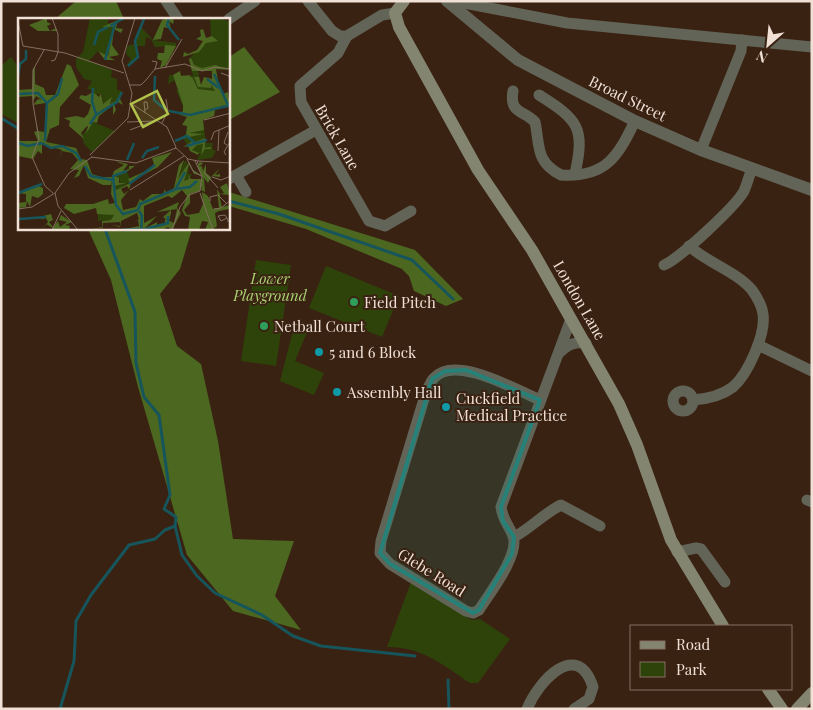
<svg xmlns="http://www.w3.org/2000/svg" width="813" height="710" font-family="'Playfair Display',serif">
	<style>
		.green { fill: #2e4309 }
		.forest { fill: #4b6720 }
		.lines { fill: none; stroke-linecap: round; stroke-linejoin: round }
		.stream { stroke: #16555b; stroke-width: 3 }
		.minor { stroke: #626457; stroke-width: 11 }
		.tertiary { stroke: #626457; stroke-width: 12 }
		.secondary { stroke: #838570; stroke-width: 12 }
		.marked { fill: #268178; fill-opacity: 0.2; stroke: #268178; stroke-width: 4; stroke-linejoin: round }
		.leisure-dot { fill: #2e9e5b; stroke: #3a2212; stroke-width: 2 }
		.culture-dot { fill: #0f9aa8; stroke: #3a2212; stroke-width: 2 }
		.labels { text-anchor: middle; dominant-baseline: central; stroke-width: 4; stroke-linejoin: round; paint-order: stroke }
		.street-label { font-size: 15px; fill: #f0e0d6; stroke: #3a2212 }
		.park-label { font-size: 15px; font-style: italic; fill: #a9d271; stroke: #3a2212 }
		.poi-label { font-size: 15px; fill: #f0e0d6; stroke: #3a2212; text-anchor: start }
		.inset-river { fill: none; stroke: #16555b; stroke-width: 2.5 }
		.inset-road { fill: none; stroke: #836e60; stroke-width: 1 }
		.view { fill: #b2c34c; fill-opacity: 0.15; stroke: #b2c34c; stroke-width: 2.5 }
		.inset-edge { fill: none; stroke: #f0e0d6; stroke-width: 2.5 }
	</style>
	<rect width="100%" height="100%" fill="#3a2212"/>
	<g class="green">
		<path d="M11,57L19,68L18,123L1,114V66Z"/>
		<path d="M256,260L291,265L276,366L241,361Z"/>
		<path d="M326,266L399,296L382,337L309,308Z"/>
		<path d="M296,319L310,325L295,361L324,373L314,395L280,381Z"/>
		<path d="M411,582L472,620L480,619L510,639L478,683H470C441,664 423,647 387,647Z"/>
	</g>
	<g class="forest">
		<path d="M76,1H116L124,19H55Z"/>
		<path d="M244,47L280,92L229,120V57Z"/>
		<path d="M229,192L415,250L463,299L446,306L414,291L409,276L402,269L306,229L229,206Z"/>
		<path d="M88,229H192L180,269L160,294L177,346L201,364L218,441L233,539L294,541L275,596L301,630L233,611L187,555L138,387L111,280Z"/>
	</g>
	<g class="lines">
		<g class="stream">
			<path d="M1,118L19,129"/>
			<path d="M229,201L279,214L412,260L453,299"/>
			<path d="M175,526L182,555L197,576L215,593L262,615L293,636L321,646L415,656"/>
			<path d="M448,680L449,709"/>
			<path d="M60,709L74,661L76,621L91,595L129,545L155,539L165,530L175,526L176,517L164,509L170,495L159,415L144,397L136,363L135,312L105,229"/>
		</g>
		<g class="minor">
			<path d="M166,1L178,19"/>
			<path d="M308,1L332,31L340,36H347L382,15L395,13"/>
			<path d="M454,1L567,23L812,47"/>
			<path d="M229,19L255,1"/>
			<path d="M347,36L338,53L300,86L301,102L369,221L385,226L411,211"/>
			<path d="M513,91C509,114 524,110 535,122C540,145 535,162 561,175C606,178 618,156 635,121"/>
			<path d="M539,95C579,120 585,128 575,174"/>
			<path d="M701,150L741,51L742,40"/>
			<path d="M236,175L246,192"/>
			<path d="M229,179L316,130"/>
			<path d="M689,246C708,263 737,272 752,290C757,297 762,306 763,314C766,334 748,374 733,387C721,396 707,399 693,400"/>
			<path d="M664,265C679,259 736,206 744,191C747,184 749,176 752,169"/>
			<path d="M758,345L812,371"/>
			<path d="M559,353C568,344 574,342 586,343"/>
			<circle cx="683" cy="401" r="10"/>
			<path d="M540,400C516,390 455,354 434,378C429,383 427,392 424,399L381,541L380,553L390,564L466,611L473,613L479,610C489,594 520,555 513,536C509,525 503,521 501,507L571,319"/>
			<path d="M807,500L812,502"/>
			<path d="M514,537C531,528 543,514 561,505L600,526"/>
			<path d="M677,552L696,548L701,549L725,582"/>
			<path d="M527,709C538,682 577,638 593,687L589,699L574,709"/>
		</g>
		<path class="tertiary" d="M447,1L518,60L635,121L701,150L812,190"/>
		<g class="secondary">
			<path d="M404,1L395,13L399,27L478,170L532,250L619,404L637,445L671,540L723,626"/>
			<path d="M768,689L782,709"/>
			<path d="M797,709L812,693"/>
		</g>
	</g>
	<path class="marked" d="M466,370L540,400L501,507L503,521L514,537L512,554L479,610L473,613L390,564L380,553L432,379L445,371Z"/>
	<g class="leisure-dot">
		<circle cx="354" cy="302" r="5"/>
		<circle cx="264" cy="326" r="5"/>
	</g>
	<g class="culture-dot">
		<circle cx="319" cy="352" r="5"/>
		<circle cx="337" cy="392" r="5"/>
		<circle cx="446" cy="407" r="5"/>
	</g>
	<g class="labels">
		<g class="street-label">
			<text transform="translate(628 98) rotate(26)">Broad Street</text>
			<text transform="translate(338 137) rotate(60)">Brick Lane</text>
			<text transform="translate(580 300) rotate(60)">London Lane</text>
			<text transform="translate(432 572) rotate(32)">Glebe Road</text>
		</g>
		<g class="park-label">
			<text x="270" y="278">Lower<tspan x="270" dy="17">Playground</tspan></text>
		</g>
		<g class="poi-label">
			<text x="364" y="302">Field Pitch</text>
			<text x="274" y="326">Netball Court</text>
			<text x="329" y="352">5 and 6 Block</text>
			<text x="347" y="392">Assembly Hall</text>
			<text x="456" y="398">Cuckfield<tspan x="456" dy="17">Medical Practice</tspan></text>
		</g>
	</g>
	<g transform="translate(18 18)">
		<rect width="212" height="212" fill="#3a2212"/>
		<path d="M72,0H90V9L96,8L90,39L80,33L71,43L94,52L93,59L99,61V72L104,73L98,83L92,87L94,80L85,86L84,76L75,77L74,72L69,71L74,63L66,61L58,49V41L65,34ZM201,0L213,4L212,51L197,49L180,52L183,68L193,67L196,70L197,74L186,75L182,72L187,91L204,79L198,71L204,78L205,82L188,92L185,102L188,125H195L194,131L198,133L194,140L179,142L182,136L173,132L164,119L169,115V97L158,72L175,75L176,73L159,67V61L150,66L151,57L175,58L171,41L193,18L192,1ZM123,9L135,22L158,25V28L137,29L133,21L128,19L127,28H118L119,40L107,49L113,41L108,36L109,28L117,26L118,16ZM75,104L97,113L74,134L66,126L64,117ZM167,142L169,145L166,153L171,146L170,155L174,157L169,162L175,165L170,168V164L163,167L168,164L164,161L167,156L160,161ZM109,154L113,163L98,173L97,167L103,166L101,160L97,158ZM92,188L91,195L94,196L97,190L101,192L93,202L80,203V196H85L87,189Z" fill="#2e4309"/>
		<path d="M29,0V4L33,6L29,8L32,13L38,10L39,13H20L11,7ZM151,0L156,2L155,6L151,3L153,11L146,9L143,21L135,22L144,2ZM100,2L98,10L105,11L103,15L96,11L94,27L101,37L91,39L97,42H87L80,33L90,38L96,9H84ZM185,11L188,20L194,18L200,23L188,25L181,34L165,39L166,34L170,36L179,32L185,23L178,21L183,18L182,12ZM147,27L158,28L148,47L142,50L144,43L139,41L140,35H146ZM173,40L176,47L184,50L197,47L212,52L198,51L201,69L205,76L210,74L212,87L203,88L197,92L196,98L185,102L186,112L171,115L186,116L171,119L177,124L187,120V130L192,129L194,131H187L183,137L185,126L179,127L174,132L181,135L180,137L172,133L170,128L165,129L175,123L168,118L169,108L164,107L169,99L160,96L165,93V87L155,57L162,53L163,58L173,57L171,59H174L180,71L197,73L193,67V70L180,69L176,59H181L183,67L186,59L194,61V53H174L171,41ZM49,46L53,48L61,67L42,89L41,107L32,111L28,124L58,130L63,141L69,142L74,156L83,159H94L96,153L106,147L97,143L110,146L105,153L111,151V148H117L107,155L97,158L101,160V165H108L97,168L98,172L112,165L110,161L130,152L136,146L134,140L154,134L140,149L114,163L111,171L109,168L103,171L106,176L111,172L103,182L105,192L118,189L122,181L125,183L134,176H145L147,171L148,175L156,170L161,147L166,142L160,161L171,144L175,152L183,157L176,156L171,146L166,163L171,161L170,157L173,161H185L180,150V146L182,144L185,145L181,149L184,148L185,153L188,146V155L193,159L202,150L197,157L202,156V159L194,158L190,165L186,160L187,174L183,172L184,168L181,173L172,176V185L166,192L169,197L181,195L185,186L184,174L190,178L195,191L201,190L199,171L202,176L206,175L202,169L209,165L212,177L202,176V181L204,189L212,187V200L211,191L201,193L197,195L199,208L194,212H187L190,204L184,203L181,212H170L172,199L167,198L164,192L169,178L164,172L154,180L150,178L126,188V205L139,198L126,211L139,204V208L147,206V201L156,205L159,191L153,192V195L151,203L145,199L153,192L139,194L161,184L159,190L163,195L154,212L150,209L144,212H102L121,208L120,202L116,204L121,201L119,195L103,203L102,209L93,207L102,208V204L85,205L84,212V210L74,211L84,209V203L93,202L96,197L79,196L78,190L56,196L46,190L48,186H75L90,181L91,186L97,185L93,176L94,162L93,167H85L70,160L66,147L61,158L56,160L61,152L52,151L60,142L54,135L44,133L40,143L44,132L24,126V136L20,133L15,141L0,138V123H20L16,114L19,113L18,104L20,113L27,114L28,85L15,87L20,81L24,82L18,78L15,83L14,78L0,79V72L14,71L15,51L17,49V66L26,70L28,77H37ZM104,73L102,81L105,87L100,84L96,86L98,92L95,97V87L81,98L79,105L75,104L68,116L70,108L68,109L63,115L66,121L51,108L52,103L46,100L59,98L66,100L70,96L73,87L61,80L63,77L68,78L75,74L81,79L83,75L85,86L94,79L92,86L98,83ZM18,167L25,170V176L20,180L14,178L12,189L9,183L8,189L0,190V185L8,184V176L0,175ZM33,196L35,202L31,204L35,209L40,203L42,209L49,204L41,202L43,197L54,204L47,207L52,208L51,212H34L35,210L28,206L24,212L30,204L28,200L25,201L17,200Z" fill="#4b6720"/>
		<path class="inset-river" d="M151,0L149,7L161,22M92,8L106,0M76,27L80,14L90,9M87,42L97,6M110,48L120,39L117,23L126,1M196,56L210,87M0,58L2,46L8,41V32M137,58L136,82L148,92M189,61L201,70M75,70L74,83L78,96M0,76L20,75L29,85M151,93L172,97L213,87M72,106L78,97L99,84L104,74M27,123L29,85L40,76L44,60M157,123L169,118L177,125M0,125L10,128L24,125M24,125L33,130L44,128L58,135L63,143M169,128L189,122M124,140L129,133L141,129M109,142L116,125M67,148L73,158L95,162M109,153L95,158L98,187L105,196L120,192M111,166L137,147M158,170L167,154M0,175L24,166M120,192L122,186L158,171L172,169L179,163M121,193L124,198L123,212M1,201L28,199M104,212L121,211M124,212L150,205V198"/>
		<path class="inset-road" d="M0,3L5,28M5,28L47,35L106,55M26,32L15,52V86L21,121L14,139L27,168L35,175M33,43L37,42L40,34V16L34,0M147,50L164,21M137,51L167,46L184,53L198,49L213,51M203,55L211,58L213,66M111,67H123L128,62L137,51L139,44L134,43M114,86L149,109L158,129M127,92L130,90L129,84H126L127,95M186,102L213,95M109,104L137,103M144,105L150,93L148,81M112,112L135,103M193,122L196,114L213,107M209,127L206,125L210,114M157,129L170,141L180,143L179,146M200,133L201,112M72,137L110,100L114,75L104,43L117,0M208,137L206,134L213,122M73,139L118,145L158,130M169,141L175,153L183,158M177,143L184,158L182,173M180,143L213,145M186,154L200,170M194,159L203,162L213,158M112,172L166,138M37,175L40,188L60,212M182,175L195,212M192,183V179L200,177L209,186M0,191L14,189L37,175L51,155L74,139M196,191L203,190L213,182M209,200L203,203L200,198L207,197L210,202V204M34,212L43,193M154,212L162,189L171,177L182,173"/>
		<path class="view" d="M139,73L150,96L125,109L113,86Z"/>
		<rect width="212" height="212" class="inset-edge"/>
	</g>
	<rect width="813" height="710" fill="none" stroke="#f0e0d6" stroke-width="5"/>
	<rect x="630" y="625" width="162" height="65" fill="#3a2212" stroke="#836e60"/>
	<rect x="640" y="641" width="25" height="8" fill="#838570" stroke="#836e60"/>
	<text x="676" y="650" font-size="15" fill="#f0e0d6">Road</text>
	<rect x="640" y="662" width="25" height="15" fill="#2e4309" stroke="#836e60"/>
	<text x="676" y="675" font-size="15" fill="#f0e0d6">Park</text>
	<g transform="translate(768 45) rotate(207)" stroke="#3a2212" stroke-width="4" paint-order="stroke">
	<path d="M0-4L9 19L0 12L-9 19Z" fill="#f0e0d6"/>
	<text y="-8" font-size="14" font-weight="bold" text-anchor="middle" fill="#f0e0d6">N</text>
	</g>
</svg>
